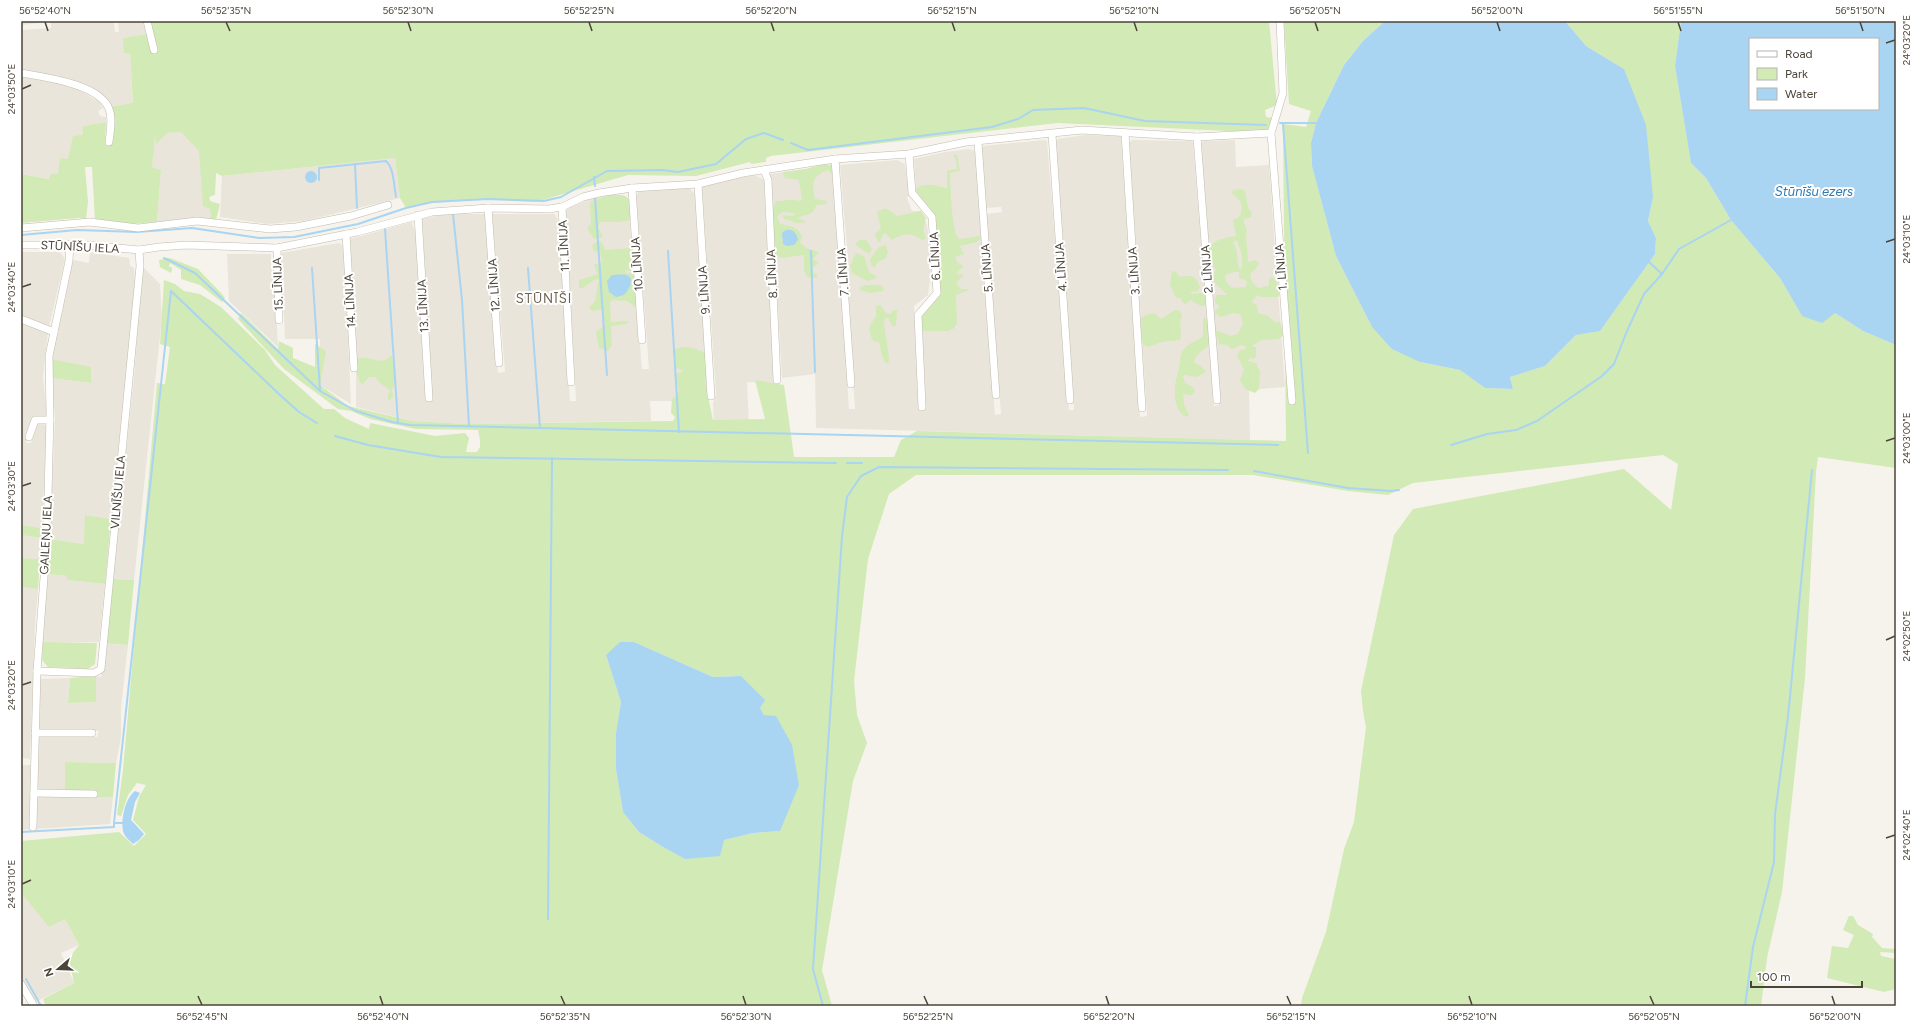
<svg xmlns="http://www.w3.org/2000/svg" width="1917" height="1027" font-family="Figtree,sans-serif">
	<style>
		.residential { fill: #eae5da }
		.green { fill: #d2eab5; fill-rule: evenodd }
		.water { fill: #a9d4f2; fill-rule: evenodd }
		.lines { fill: none; stroke-linecap: round; stroke-linejoin: round }
		.stream { stroke: #a9d4f2; stroke-width: 2 }
		.minor-casing { stroke: #c2bbae; stroke-width: 8 }
		.minor { stroke: #fff; stroke-width: 7 }
		.ticks { fill: none; stroke: #4b4439; stroke-width: 1.5 }
		.labels { text-anchor: middle; dominant-baseline: central; stroke-width: 4; stroke-linejoin: round; paint-order: stroke }
		.street-label { font-size: 12px; fill: #4b4439; stroke: #fff }
		.water-label { font-size: 13px; font-style: italic; fill: #2e7ab2; stroke: #fff }
		.neighbourhood-label { font-size: 13px; letter-spacing: 1px; fill: #6e6250; stroke: #fff }
		.neatline { fill: none; stroke: #4b4439; stroke-width: 1.5 }
		.ticks-label { font-size: 10px; text-anchor: middle; fill: #4b4439 }
	</style>
	<rect width="100%" height="100%" fill="#f6f3ec"/>
	<g class="residential">
		<path d="M21,21H50V22L21,25Z"/>
		<path d="M51,21H114L115,32H119L118,21H143L146,34L123,38L130,53L133,104L110,107L88,88L69,79L21,71V30L51,28Z"/>
		<path d="M21,77L59,83L78,89L99,102L103,108L98,111L100,116L106,117V122L83,126L82,135L68,159L59,174L50,179L21,174Z"/>
		<path d="M204,130L211,220L157,222L161,170L152,167L154,134Z"/>
		<path d="M1085,135L1121,136L1140,417L1147,416L1129,143L1132,140L1191,141L1193,143L1214,406L1219,405L1201,144L1204,141L1235,140L1236,167L1269,165L1285,387L1249,390L1250,440L816,428L815,374L782,378L770,174L828,166L834,179L849,409H855L847,291L849,290V273L840,165L897,160L905,164L909,195L907,198L912,211H920L927,225L932,263L928,295L914,306L920,408H926L922,330L956,328L948,190L916,192L914,159L945,152L969,149L975,151L995,415L1001,414L986,214L1002,212L1001,207L985,208L981,151L983,146L1044,140L1047,141L1069,410H1074L1055,144L1058,139Z"/>
		<path d="M395,158L400,198L304,221L268,224L220,217L222,176Z"/>
		<path d="M755,175L764,180L774,383L747,382L749,425L714,426L713,404L716,394L702,188L705,184Z"/>
		<path d="M689,188L695,194L708,401H650L651,421L468,424L412,421L356,407V370L350,239L412,222L413,227L416,230L426,401H432L422,218L450,214H485L498,373L505,372L492,214H555L560,226L570,401H576L566,211L570,207L594,198L621,195L628,200L642,369H649L636,196L640,190Z"/>
		<path d="M339,243L344,247L351,404L320,385V339H285L281,253Z"/>
		<path d="M21,252H60L65,259L49,327L21,317Z"/>
		<path d="M90,252L129,258L130,266L134,268L135,289L111,519L85,515V544L50,539L55,418L51,378L91,383L51,359L73,260L89,263Z"/>
		<path d="M227,254H271V269L274,273L278,347L229,301Z"/>
		<path d="M142,266L160,284L162,317L134,580L112,579L134,379Z"/>
		<path d="M21,321L48,332L43,377L47,416L42,419L33,417L26,443H31L36,423L47,425L42,528L21,525Z"/>
		<path d="M21,535L41,538L40,559L21,558Z"/>
		<path d="M46,574L67,576V580L105,584L99,642H41Z"/>
		<path d="M21,587L38,589L35,624L30,759L21,758Z"/>
		<path d="M105,643L128,645L121,707V737L116,763L65,762V790L39,789L37,787L39,736L97,737L99,731L42,730L40,729L38,725L40,679L70,678L68,703L96,702V676L101,677Z"/>
		<path d="M21,765H31L30,829L21,830Z"/>
		<path d="M37,795L113,797L110,824L36,829Z"/>
		<path d="M21,888L23,895L65,919L79,945L61,953L74,983L35,1002L21,977Z"/>
	</g>
	<g class="green">
		<path d="M149,21H1269L1277,105L1265,110L1266,117L1272,118L1271,133L1058,123L771,156L766,158V162L751,164L750,162L696,176L628,175L536,202L478,199L431,203L406,208L400,198L395,158L222,176L216,173L215,195L209,197L210,201L220,204L216,220L211,219L210,209L203,206L199,151L181,132L167,133L156,144L155,134L152,167L161,170L157,222L129,224L95,220L92,167H85L88,202L86,219L78,218L21,223V174L49,179L51,174H58L60,158L68,159L73,136L82,135L83,126L106,122L105,143L111,144L110,107L133,103L130,53H124L123,38L152,33Z"/>
		<path d="M1284,21H1385L1363,41L1344,65L1316,123L1311,143L1312,166L1336,256L1372,327L1420,362L1460,370L1485,388L1513,389L1510,377L1545,366L1576,335L1600,331L1655,254L1656,238L1648,221L1653,197L1624,69L1586,46L1565,21H1681L1675,66L1691,163L1706,178L1731,220L1780,278L1802,316L1835,313L1863,331L1896,345V468L1818,457L1816,472L1805,678L1782,892L1767,958L1761,1006H1301L1302,998L1326,932L1344,849L1354,822L1366,727L1363,711L1361,691L1394,535L1413,509L1624,469L1671,510L1678,464L1663,455L1413,483L1388,495L1348,491L1253,475H916L889,494L868,559L854,681L857,715L867,743L853,781L822,970L832,1006H46L43,999L74,983L69,958L79,945L65,919L49,927L23,895L21,888V841L119,832L134,846L146,834L133,820L139,797L146,785L137,783L128,795L121,816L117,815L123,770L157,383L165,384L170,347L160,344L164,280L175,284L184,291L200,294L221,307L265,350L275,365L324,409H334L345,418L369,429L370,423L435,436L465,433L469,438L466,452H477L480,447V440L478,430L416,429L370,419L351,411L338,409L284,369L238,319L241,313L278,349L279,341L293,348V358L315,367V344L326,351L320,385L348,406L412,421L468,424L673,421L675,417L671,413L672,399L678,394L679,390L674,374L675,373H681L683,370L676,368V360L672,352C680,343 696,348 705,353L708,378L705,382L713,420L765,419L755,380L784,385L794,457H894L901,440L917,431L1286,441L1283,124L1306,127L1311,111L1289,104ZM634,642L713,677L741,676L764,715L780,831L753,833L724,840L685,859L663,847L639,832L623,812L616,769V733L621,702L606,655Z"/>
		<path d="M953,155H957L960,171L950,173C951,187 951,231 959,239L980,236L981,238L977,242L960,246L964,254L955,257L957,262L964,266L956,273V274L964,275L956,283L961,289H968L969,290L956,295L957,322L955,328L948,331H923L922,326V315L940,285L937,266L938,253L933,213L915,190C924,181 936,186 947,188V171L957,169L956,160Z"/>
		<path d="M823,164L831,165L835,173L834,177L828,170C811,177 812,182 815,199L827,201L826,204L816,205C813,217 807,213 798,218L807,222L797,223L784,219L782,215L794,216L795,213L782,212L777,217L780,224C790,226 799,227 802,237L800,242L806,248L819,252L813,259L818,262L817,265L813,267V273L817,274V276L813,279C800,275 805,265 804,255L781,258L776,256C773,245 770,210 776,201C783,201 792,198 799,201L802,199L799,180L785,178L783,172L806,169ZM794,232L798,238L782,241L783,237Z"/>
		<path d="M1241,189L1245,191L1248,208L1252,213L1251,217L1243,220L1247,230L1246,236L1248,260L1249,262L1256,260L1259,263L1256,268L1250,274L1252,282L1258,288L1268,286L1269,285V279L1272,277L1278,283L1279,296L1277,297H1262L1257,295L1252,302L1257,305L1258,313L1268,316L1276,323L1279,321L1281,323L1283,336L1278,339L1262,340L1253,345V347H1256V357L1253,359L1250,358L1248,361L1256,363L1260,372L1259,389L1255,393L1245,389L1240,380L1244,370L1237,356L1240,350L1246,349L1245,346L1241,345L1232,349L1227,345L1219,344L1215,332L1218,331L1230,336L1238,334L1243,323L1240,314L1233,313L1221,317L1214,312L1220,307L1215,302L1216,295H1227C1224,290 1212,284 1213,276C1214,274 1215,272 1216,270C1199,244 1214,240 1236,236L1233,220L1240,216C1244,202 1241,202 1232,193L1233,190ZM1237,240L1242,255V269L1239,268C1236,257 1239,253 1233,242ZM1235,272H1239V278L1247,281L1246,287L1232,288L1226,282L1225,275Z"/>
		<path d="M609,195C632,194 630,198 631,220L619,222H600L598,227L603,237L594,239L587,228L591,224L590,204L592,201Z"/>
		<path d="M883,209H887L897,216L921,211L926,218L923,229L926,239L922,240C910,232 904,233 892,240L885,233L883,234L880,242H878L875,234L881,228L877,212Z"/>
		<path d="M861,240H866L872,249L869,254L855,245L858,241Z"/>
		<path d="M600,241L603,244L605,250L631,248L635,269L632,271L625,270L626,273H632L636,278V304L635,307L627,301L612,300L610,303L611,322L629,321L626,324L611,326L612,345L608,351L599,348L596,332L605,325L602,309L593,311L589,308L595,301L599,279L594,280L583,288H579V280L598,274L594,265L595,264H600L602,261L600,252L594,251L592,246L594,243Z"/>
		<path d="M886,245L888,253L885,259L879,261L874,268L871,265L870,259L879,247Z"/>
		<path d="M856,253L864,256L869,272L876,276L875,279L867,281L852,273L850,266Z"/>
		<path d="M170,258L198,269L222,294L225,298L222,302L200,285L181,279V270L170,263L169,267H172V270L171,273L160,267L159,260Z"/>
		<path d="M1172,271L1176,272L1180,277C1191,275 1195,275 1200,287L1198,291L1191,292V294L1203,293L1206,297L1205,306H1201L1190,300L1185,305L1180,298H1176L1170,285Z"/>
		<path d="M865,285H880L883,287L884,291L870,293L860,290V287Z"/>
		<path d="M880,305L886,313L891,314L893,310H897L896,326H892L888,317L884,320C884,333 889,347 889,361L886,364L882,356L879,342L873,341C867,325 869,328 876,316V306Z"/>
		<path d="M1175,310H1179L1182,316C1178,325 1183,332 1180,340L1161,342L1149,347L1143,345L1140,325L1141,318L1146,315L1154,313L1161,319Z"/>
		<path d="M1204,317L1208,320L1211,343C1205,350 1196,352 1194,362L1201,366L1206,372L1196,377L1185,375L1183,376L1185,383L1193,387L1195,391L1192,395L1183,394L1184,405L1189,415L1187,417C1171,411 1174,384 1178,372C1181,363 1178,355 1185,348C1190,342 1198,341 1203,336V319Z"/>
		<path d="M390,356H392L396,383L392,389L393,397L390,400L388,399V394L391,391L380,383L375,377H369L363,384L360,383L357,374L356,360C367,352 382,368 390,356Z"/>
		<path d="M51,359L91,367V383L51,378Z"/>
		<path d="M85,515L111,519L105,584L67,580V576L48,574L50,539L84,544Z"/>
		<path d="M21,525L42,528L41,538L21,535Z"/>
		<path d="M21,558L40,559L38,589L21,587Z"/>
		<path d="M112,579L134,580L128,645L105,643Z"/>
		<path d="M43,642L97,643L95,664L88,669L48,667L42,660Z"/>
		<path d="M96,676V702L68,703L70,678Z"/>
		<path d="M65,762L116,763L113,797H97V791L65,790Z"/>
		<path d="M1849,916H1853L1858,925L1873,934L1872,937L1882,948L1896,949V953L1880,952L1881,956L1896,959V989L1884,992L1827,978L1832,946L1848,948L1854,935L1843,930Z"/>
	</g>
	<g class="water">
		<path d="M1385,21H1565L1586,46L1624,69L1646,125L1653,197L1648,221L1656,238L1655,254L1600,331L1576,335L1545,366L1510,377L1513,389L1485,388L1460,370L1420,362L1392,349L1372,327L1336,256L1312,166L1311,143L1316,123L1344,65L1363,41Z"/>
		<path d="M1681,21H1896V345L1863,331L1835,313L1822,323L1802,316L1780,278L1731,220L1706,178L1691,163L1675,66ZM1750,39H1878V109H1750Z"/>
		<circle cx="311" cy="177" r="6"/>
		<path d="M786,230C793,229 797,233 798,240L794,245L787,246L783,244L782,233Z"/>
		<path d="M612,275C616,275 622,274 626,275C635,277 630,289 625,294C622,296 619,296 616,297L609,292L607,281Z"/>
		<path d="M620,642H634L713,677L741,676L765,700L760,708L764,715L776,716L792,745L799,785L780,831L753,833L724,840L720,856L685,859L663,847L639,832L623,812L616,769V733L621,702L606,655Z"/>
		<path d="M135,791L140,793L135,802L131,820L144,834L139,840L133,844C129,840 124,836 123,831C121,818 125,799 135,791Z"/>
	</g>
	<g class="lines">
		<g class="stream">
			<path d="M1280,123H1316"/>
			<path d="M1283,124L1308,453"/>
			<path d="M791,143L808,150L992,127L1018,119L1033,110L1084,108L1145,121L1266,125"/>
			<path d="M355,164L357,208"/>
			<path d="M594,177L595,186"/>
			<path d="M319,180V168L386,161C394,168 394,186 396,197"/>
			<path d="M595,198L607,375"/>
			<path d="M453,214L462,300L469,426"/>
			<path d="M385,229L398,423"/>
			<path d="M21,235L77,230L137,232L192,228L259,238L294,237L358,224L406,208L432,202L488,199L544,201L561,197L607,171L662,170L678,172L716,164L746,139L764,133L783,140"/>
			<path d="M668,251L679,432"/>
			<path d="M811,251L815,372"/>
			<path d="M164,258L195,273L320,391L356,411L392,422L410,425L1278,445"/>
			<path d="M1649,262L1662,274L1679,249L1731,220"/>
			<path d="M312,268L320,390"/>
			<path d="M528,268L540,428"/>
			<path d="M171,291L281,396L299,412L317,423"/>
			<path d="M335,436L368,445L441,457L836,463"/>
			<path d="M1451,445L1487,434L1516,430L1537,421L1602,376L1614,364L1627,331L1644,294L1662,274"/>
			<path d="M847,463H862"/>
			<path d="M1254,471L1348,488L1391,491L1399,490"/>
			<path d="M124,823H114L171,291"/>
			<path d="M21,832L114,827V823"/>
			<path d="M548,919L552,458"/>
			<path d="M26,979L41,1006"/>
			<path d="M823,1006L813,969L842,537L847,497L861,476L879,467L1228,470"/>
			<path d="M1745,1006L1753,947L1774,862L1775,814L1788,717L1812,470"/>
		</g>
		<defs>
			<g id="minor">
				<path d="M147,21L154,50"/>
				<path d="M21,73C44,77 100,84 109,109C113,119 110,132 109,142"/>
				<path d="M1125,133L1142,408"/>
				<path d="M1271,133L1292,401"/>
				<path d="M1052,134L1070,400"/>
				<path d="M1197,137L1217,400"/>
				<path d="M978,142L996,395"/>
				<path d="M909,154L912,193L932,217L937,293L918,315L922,407"/>
				<path d="M835,159L851,384"/>
				<path d="M764,170L768,180L777,380"/>
				<path d="M698,184L711,396"/>
				<path d="M632,188L642,340"/>
				<path d="M562,207L571,382"/>
				<path d="M488,208L499,363"/>
				<path d="M418,215L429,398"/>
				<path d="M21,228L90,222L138,228L197,221L270,229L296,227L351,216L388,205"/>
				<path d="M346,234L354,368"/>
				<path d="M21,245H87L139,250L159,247L186,245L277,248L357,232L432,212L488,208L549,209L562,207L583,197L599,193L632,188L698,184L743,173L835,159L909,154L966,142L1082,130L1197,137L1271,133L1283,93L1280,21"/>
				<path d="M277,248L279,320"/>
				<path d="M21,319L54,332"/>
				<path d="M29,437L35,420H50"/>
				<path d="M37,671L94,673L101,669L140,266L139,250"/>
				<path d="M35,733H92"/>
				<path d="M34,793L94,794"/>
				<path d="M33,827L37,671L47,537L50,415L49,356L69,261L70,244"/>
				<path d="M21,984L34,1006"/>
			</g>
		</defs>
		<use href="#minor" class="minor-casing"/>
		<use href="#minor" class="minor"/>
	</g>
	<path class="ticks" d="M45,22L48,31M226,22L230,31M408,22L411,31M589,22L592,31M771,22L774,31M952,22L955,31M1134,22L1137,31M1315,22L1318,31M1497,22L1500,31M1678,22L1681,31M1860,22L1863,31M1886,43L1895,40M22,89L31,85M1886,242L1895,239M22,287L31,284M1886,441L1895,438M22,486L31,483M1886,640L1895,636M22,685L31,682M1886,838L1895,835M22,884L31,880M198,996L202,1005M380,996L383,1005M561,996L565,1005M743,996L746,1005M924,996L928,1005M1106,996L1109,1005M1287,996L1291,1005M1469,996L1472,1005M1650,996L1654,1005M1832,996L1835,1005"/>
	<g class="labels">
		<g class="street-label">
			<text transform="translate(564 246) rotate(-93)">11. LĪNIJA</text>
			<text transform="translate(80 247) rotate(3)">STŪNĪŠU IELA</text>
			<text transform="translate(935 256) rotate(-93)">6. LĪNIJA</text>
			<text transform="translate(637 264) rotate(-94)">10. LĪNIJA</text>
			<text transform="translate(1061 267) rotate(-94)">4. LĪNIJA</text>
			<text transform="translate(1281 267) rotate(-95)">1. LĪNIJA</text>
			<text transform="translate(987 268) rotate(-94)">5. LĪNIJA</text>
			<text transform="translate(1207 269) rotate(-94)">2. LĪNIJA</text>
			<text transform="translate(1134 271) rotate(-94)">3. LĪNIJA</text>
			<text transform="translate(843 272) rotate(-94)">7. LĪNIJA</text>
			<text transform="translate(772 274) rotate(-93)">8. LĪNIJA</text>
			<text transform="translate(278 284) rotate(-92)">15. LĪNIJA</text>
			<text transform="translate(494 285) rotate(-94)">12. LĪNIJA</text>
			<text transform="translate(704 290) rotate(-94)">9. LĪNIJA</text>
			<text transform="translate(350 301) rotate(-93)">14. LĪNIJA</text>
			<text transform="translate(423 306) rotate(-93)">13. LĪNIJA</text>
			<text transform="translate(118 492) rotate(-85)">VILNĪŠU IELA</text>
			<text transform="translate(46 535) rotate(-87)">GAILEŅU IELA</text>
		</g>
		<g class="water-label">
			<text x="1814" y="191">Stūnīšu ezers</text>
		</g>
		<g class="neighbourhood-label">
			<text x="544" y="298">STŪNĪŠI</text>
		</g>
	</g>
	<rect width="1917" height="1027" fill="none" stroke="#ffffff" stroke-width="44"/>
	<rect x="1749" y="38" width="130" height="72" fill="#ffffff" stroke="#b7b4b0"/>
	<rect x="1757" y="51" width="20" height="6" fill="#ffffff" stroke="#b7b4b0"/>
	<text x="1785" y="58" font-size="12" fill="#4b4439">Road</text>
	<rect x="1757" y="68" width="20" height="12" fill="#d2eab5" stroke="#b7b4b0"/>
	<text x="1785" y="78" font-size="12" fill="#4b4439">Park</text>
	<rect x="1757" y="88" width="20" height="12" fill="#a9d4f2" stroke="#b7b4b0"/>
	<text x="1785" y="98" font-size="12" fill="#4b4439">Water</text>
	<g transform="translate(58 969) rotate(251)" stroke="#ffffff" stroke-width="3" paint-order="stroke">
	<path d="M0-3L7 15L0 10L-7 15Z" fill="#4b4439"/>
	<text y="-6" font-size="11" font-weight="bold" text-anchor="middle" fill="#4b4439">N</text>
	</g>
	<path d="M1751 981v6h111v-6" fill="none" stroke="#4b4439" stroke-width="2"/>
	<text x="1757" y="981" font-size="12" fill="#4b4439" stroke="#ffffff" stroke-width="3" paint-order="stroke">100 m</text>
	<rect x="22" y="22" width="1873" height="983" class="neatline"/>
	<g class="ticks-label">
		<text x="45" y="14">56°52'40"N</text>
		<text x="226" y="14">56°52'35"N</text>
		<text x="408" y="14">56°52'30"N</text>
		<text x="589" y="14">56°52'25"N</text>
		<text x="771" y="14">56°52'20"N</text>
		<text x="952" y="14">56°52'15"N</text>
		<text x="1134" y="14">56°52'10"N</text>
		<text x="1315" y="14">56°52'05"N</text>
		<text x="1497" y="14">56°52'00"N</text>
		<text x="1678" y="14">56°51'55"N</text>
		<text x="1860" y="14">56°51'50"N</text>
		<text transform="translate(1906 40) rotate(-90)" y="4">24°03'20"E</text>
		<text transform="translate(11 89) rotate(-90)" y="4">24°03'50"E</text>
		<text transform="translate(1906 239) rotate(-90)" y="4">24°03'10"E</text>
		<text transform="translate(11 287) rotate(-90)" y="4">24°03'40"E</text>
		<text transform="translate(1906 438) rotate(-90)" y="4">24°03'00"E</text>
		<text transform="translate(11 486) rotate(-90)" y="4">24°03'30"E</text>
		<text transform="translate(1906 636) rotate(-90)" y="4">24°02'50"E</text>
		<text transform="translate(11 685) rotate(-90)" y="4">24°03'20"E</text>
		<text transform="translate(1906 835) rotate(-90)" y="4">24°02'40"E</text>
		<text transform="translate(11 884) rotate(-90)" y="4">24°03'10"E</text>
		<text x="202" y="1020">56°52'45"N</text>
		<text x="383" y="1020">56°52'40"N</text>
		<text x="565" y="1020">56°52'35"N</text>
		<text x="746" y="1020">56°52'30"N</text>
		<text x="928" y="1020">56°52'25"N</text>
		<text x="1109" y="1020">56°52'20"N</text>
		<text x="1291" y="1020">56°52'15"N</text>
		<text x="1472" y="1020">56°52'10"N</text>
		<text x="1654" y="1020">56°52'05"N</text>
		<text x="1835" y="1020">56°52'00"N</text>
	</g>
</svg>
